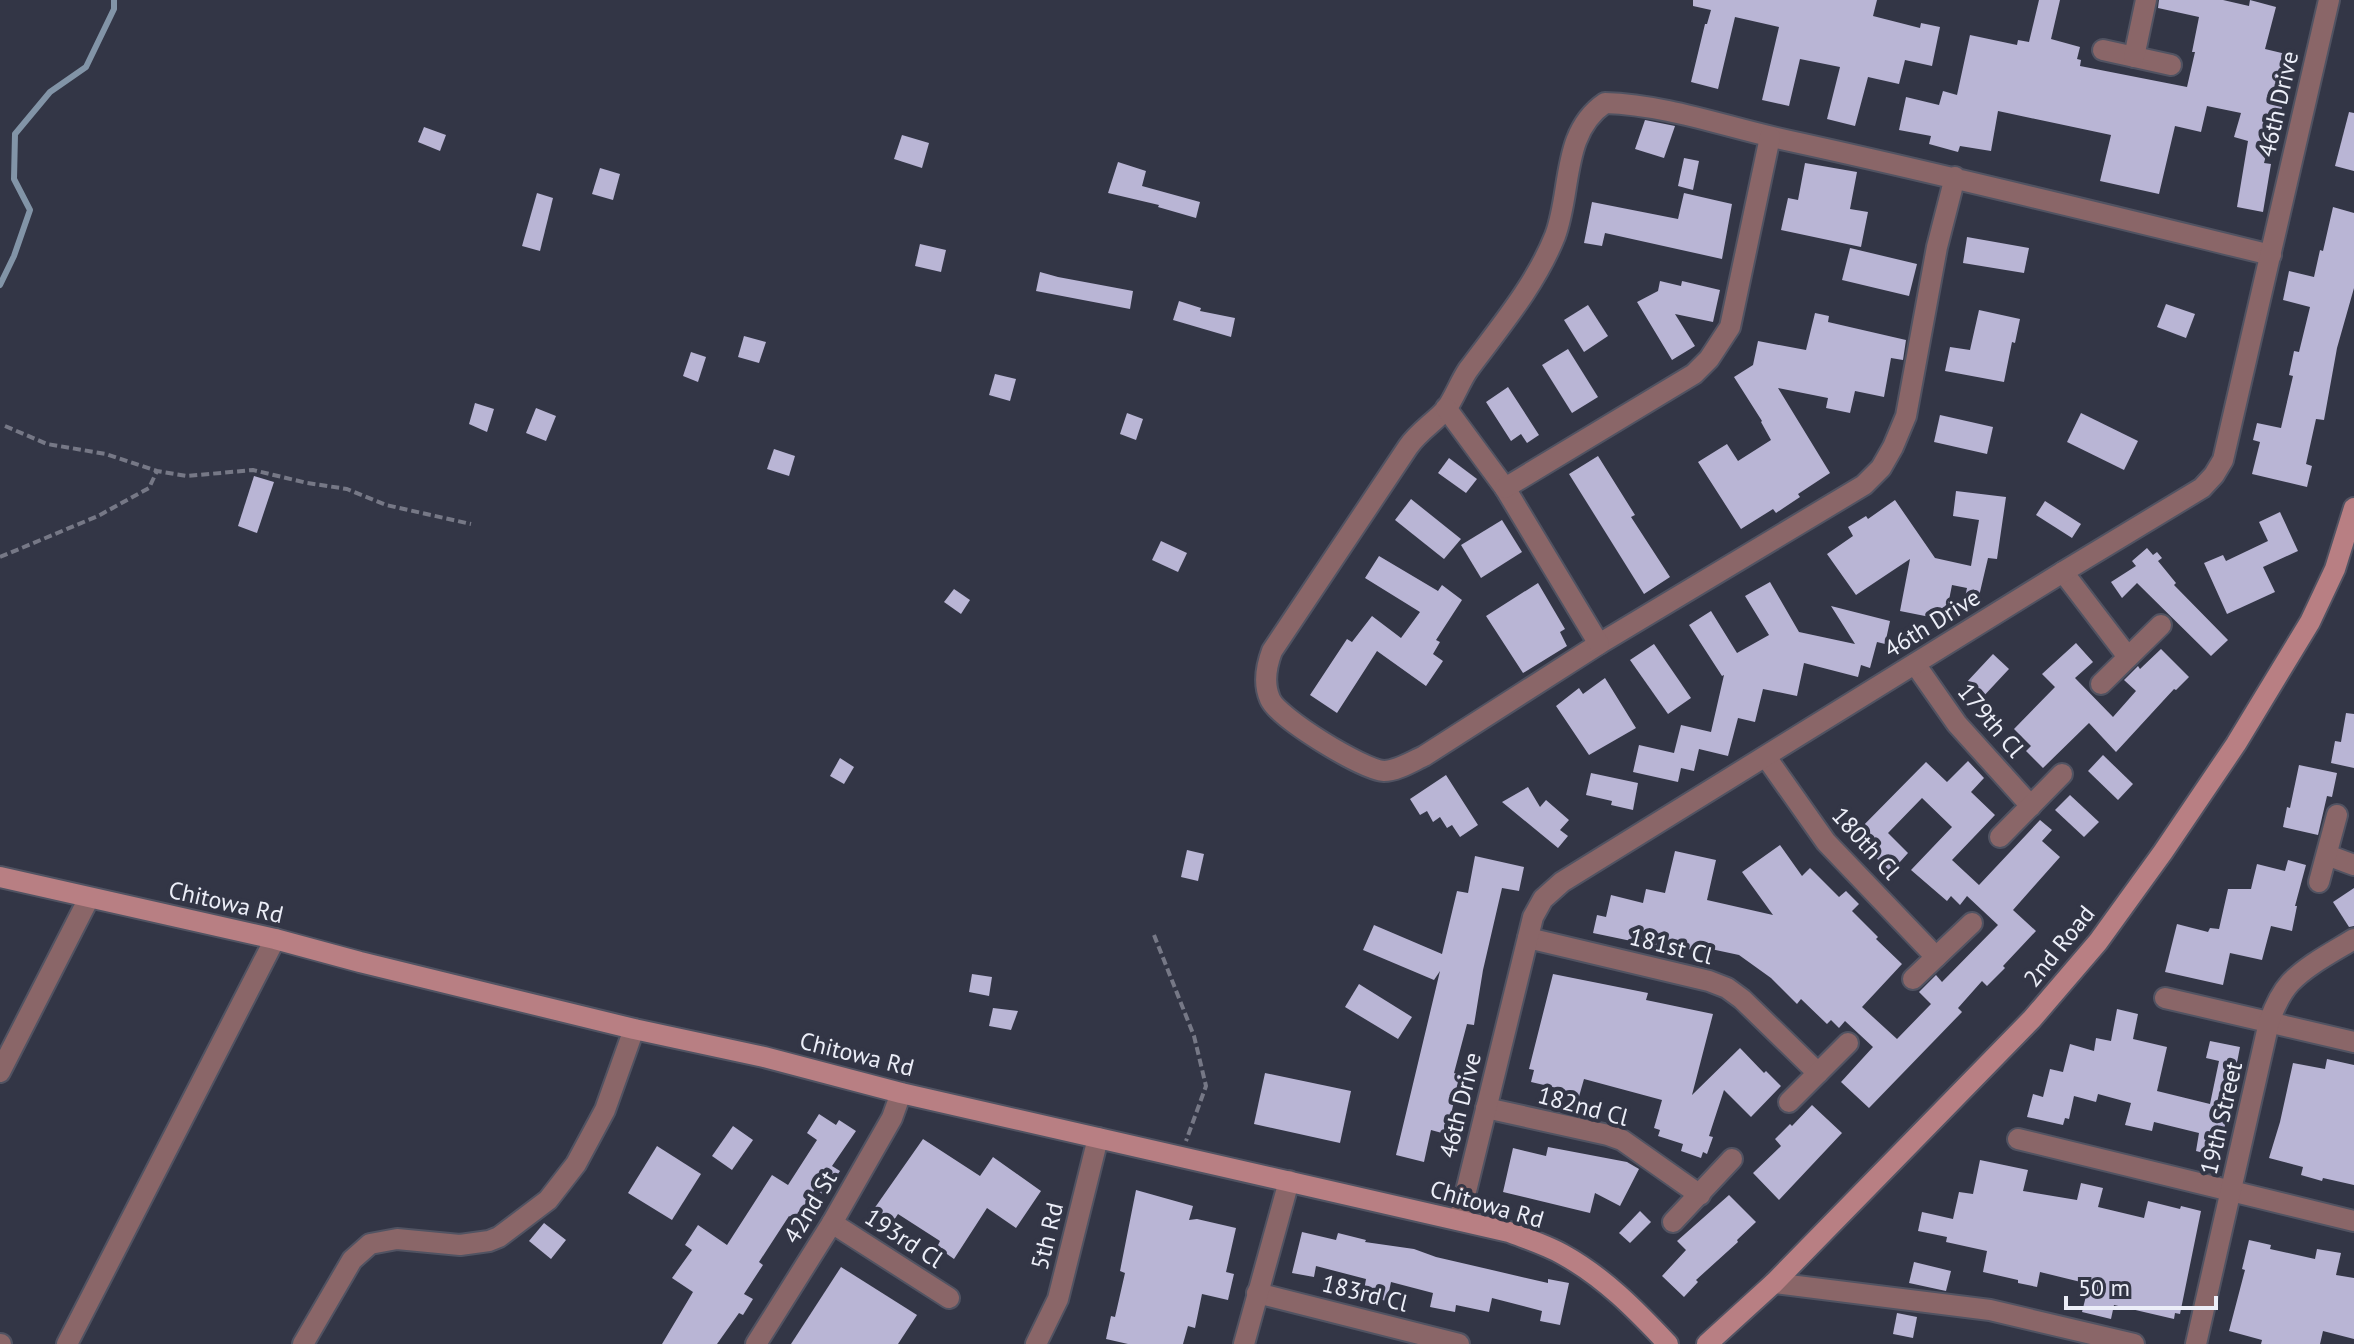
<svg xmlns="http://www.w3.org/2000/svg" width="2354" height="1344" font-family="'PT Sans',sans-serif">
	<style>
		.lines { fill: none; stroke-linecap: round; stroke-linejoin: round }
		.stream { stroke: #8294a7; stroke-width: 6 }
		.building { fill: #b9b5d5 }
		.street-casing { stroke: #515362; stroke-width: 24 }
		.secondary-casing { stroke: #515362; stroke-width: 24 }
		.path { stroke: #767886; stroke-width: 4; stroke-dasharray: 8 4; stroke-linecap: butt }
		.street { stroke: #8a6668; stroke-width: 20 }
		.secondary { stroke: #b87f83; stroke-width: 20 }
		.labels { text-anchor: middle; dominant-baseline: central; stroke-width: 8; stroke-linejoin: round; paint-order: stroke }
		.street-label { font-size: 24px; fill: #eceef8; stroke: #333646 }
	</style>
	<rect width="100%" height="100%" fill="#333646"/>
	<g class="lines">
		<path class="stream" d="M0,285L14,256L30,210L14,179L15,134L50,92L86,67L114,9V0"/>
	</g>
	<g class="building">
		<path d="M1693,0H1877L1873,16L1920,28L1921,23L1940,27L1932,66L1905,60L1899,84L1868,77L1855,126L1827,119L1840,67L1800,59L1789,106L1762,100L1779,27L1735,17L1718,89L1691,82L1705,24H1707L1711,10L1693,6Z"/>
		<path d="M2039,0H2060L2051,39L2080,47L2077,59L2081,60L2080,66L2187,87L2195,52H2192L2199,17L2158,8L2159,0H2223L2249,6L2250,0L2276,7L2265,49L2290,55L2282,92H2286L2280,115L2277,114L2264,163L2271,164L2263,212L2237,207L2248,141L2234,137L2241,113L2207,106L2201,132L2175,126L2159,194L2100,181L2111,135L1998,111L1991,151L1960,146L1958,152L1929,144L1931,136L1899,130L1906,97L1939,105L1943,91L1957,95L1970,35L2017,45L2018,40L2029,42Z"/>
		<path d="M2349,112L2354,113V171L2335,166Z"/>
		<path d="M1645,120L1675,126L1664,158L1635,149Z"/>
		<path d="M424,127L446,135L440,151L418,142Z"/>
		<path d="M902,135L929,143L922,168L894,159Z"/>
		<path d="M1684,158L1699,161L1693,190L1678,186Z"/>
		<path d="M1118,162L1146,171L1142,186L1200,202L1196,218L1158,207L1159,205L1108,193Z"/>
		<path d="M1805,163L1857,172L1850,209L1868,212L1861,247L1781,230L1788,198L1798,200Z"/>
		<path d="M600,168L620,174L613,200L592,194Z"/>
		<path d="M537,193L553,198L540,251L522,246Z"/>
		<path d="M1684,193L1732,204L1722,259L1605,233L1602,246L1584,243L1592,202L1678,219Z"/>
		<path d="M2333,207L2354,213V288L2337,348L2324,420L2316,419L2306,464L2312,466L2307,487L2252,474L2260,442L2253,440L2257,423L2281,428L2293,376L2289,375L2294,351L2299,352L2310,307L2283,300L2289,271L2314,277L2320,250L2323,251Z"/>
		<path d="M1967,237L2029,248L2024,273L1963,263Z"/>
		<path d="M920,244L946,250L941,272L915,266Z"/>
		<path d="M1850,248L1917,264L1909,296L1842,280Z"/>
		<path d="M1040,272L1058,277L1133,291L1130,309L1036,291Z"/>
		<path d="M1660,281L1681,286L1682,281L1720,290L1713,322L1675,314L1695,346L1672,360L1637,302L1658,291Z"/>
		<path d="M1179,301L1201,308L1200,311L1235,318L1231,337L1173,320Z"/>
		<path d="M2166,304L2195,314L2186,338L2157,327Z"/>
		<path d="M1588,305L1608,336L1584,352L1564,320Z"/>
		<path d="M1979,310L2020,319L2015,343L2012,342L2004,382L1945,371L1950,347L1970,350Z"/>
		<path d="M1815,313L1829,316L1828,322L1906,340L1903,360L1891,358L1884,397L1855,391L1850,413L1826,408L1828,398L1778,388L1830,473L1798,494L1800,497L1776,513L1773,509L1741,529L1698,462L1727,444L1738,461L1771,440L1761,422L1762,421L1734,377L1753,365L1758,341L1806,350Z"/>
		<path d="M744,336L766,342L759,363L738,357Z"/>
		<path d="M1568,349L1598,397L1572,413L1542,365Z"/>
		<path d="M691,352L706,357L698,382L683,376Z"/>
		<path d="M995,374L1016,379L1010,401L989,395Z"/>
		<path d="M1508,387L1539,435L1527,443L1521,434L1511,441L1486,402Z"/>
		<path d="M475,403L494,409L487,432L469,424Z"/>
		<path d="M536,408L556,416L546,441L526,433Z"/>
		<path d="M1127,413L1143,419L1136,440L1120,434Z"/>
		<path d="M2081,413L2138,441L2124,470L2067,442Z"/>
		<path d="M1940,415L1993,427L1987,454L1934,442Z"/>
		<path d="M774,449L795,456L789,476L767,469Z"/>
		<path d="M1598,456L1635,515L1631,517L1670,577L1644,594L1569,474Z"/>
		<path d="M1449,458L1477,479L1466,493L1438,473Z"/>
		<path d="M254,476L274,482L257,533L238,526Z"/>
		<path d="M1956,491L2006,497L1997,559L1988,558L1976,609L1963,607L1967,588L1952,585L1945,620L1900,611L1910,559L1856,595L1827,554L1853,536L1848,527L1866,516L1868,519L1895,500L1935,558L1971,566L1979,520L1953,516Z"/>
		<path d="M1411,499L1461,539L1444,559L1395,520Z"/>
		<path d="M2045,501L2081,524L2072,538L2036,515Z"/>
		<path d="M2280,512L2298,551L2263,567L2275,592L2227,614L2204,563L2223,555L2226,561L2268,541L2259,522Z"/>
		<path d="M1502,520L1522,552L1481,578L1461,545Z"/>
		<path d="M1161,541L1187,553L1178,572L1152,560Z"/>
		<path d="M2147,548L2153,555L2157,552L2162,558L2158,561L2176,583L2174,585L2228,640L2211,656L2137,583L2122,598L2111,582L2136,566L2132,561Z"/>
		<path d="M1379,556L1438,591L1442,585L1462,600L1436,640L1440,642L1433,654L1443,661L1426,686L1377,651L1337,713L1310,695L1347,639L1352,642L1372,616L1401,638L1420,612L1365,578Z"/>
		<path d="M1770,582L1799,632L1855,644L1831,606L1890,621L1885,644L1877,642L1870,668L1861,665L1858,677L1804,663L1797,696L1763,689L1755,722L1738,718L1728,756L1699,749L1694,771L1681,768L1678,782L1633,772L1639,745L1674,753L1681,725L1711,732L1724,675L1722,676L1689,625L1711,611L1737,653L1769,635L1745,596Z"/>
		<path d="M1538,583L1565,629L1560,632L1567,646L1523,673L1486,616Z"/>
		<path d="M954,589L970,600L961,614L944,602Z"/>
		<path d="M2076,643L2093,662L2075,678L2113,717L2136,691L2124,680L2138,666L2140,669L2161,649L2189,677L2176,690L2174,689L2116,752L2089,723L2043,768L2026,751L2031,746L2014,729L2055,687L2042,674Z"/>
		<path d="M1654,644L1691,698L1668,714L1630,660Z"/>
		<path d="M1993,654L2009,669L1980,700L1964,685Z"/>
		<path d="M1605,678L1636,728L1589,755L1556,706L1579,688L1583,694Z"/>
		<path d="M2346,713L2354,714V768L2331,763L2335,741L2341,742Z"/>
		<path d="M2103,755L2133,784L2118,800L2088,771Z"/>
		<path d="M840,758L854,767L844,784L830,776Z"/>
		<path d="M1968,761L1984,778L1971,792L1995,815L1952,860L1979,885L2040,820L2052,830L2042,841L2060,857L2013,910L2036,931L2003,966L2005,968L1987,986L1982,981L1958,1008L1962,1012L1869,1108L1841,1082L1873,1047L1845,1021L1839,1028L1831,1020L1827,1024L1801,999L1797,1004L1771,978L1739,955L1697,946L1696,951L1661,942L1660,947L1593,933L1597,915L1606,917L1611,895L1643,903L1646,889L1665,893L1675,851L1716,860L1707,900L1773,915L1742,872L1780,845L1802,876L1810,868L1839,897L1846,891L1859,904L1852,911L1878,937L1876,939L1902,964L1862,1007L1897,1039L1931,1004L1919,992L1936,975L1942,982L1998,925L1967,896L1960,905L1951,896L1947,901L1911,870L1952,827L1922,798L1888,833L1908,853L1891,872L1853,836L1926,762L1947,782Z"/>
		<path d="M2299,765L2337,773L2332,797L2327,796L2318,835L2283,827L2287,807L2290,808Z"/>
		<path d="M1591,773L1638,783L1633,810L1611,805L1612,801L1586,795Z"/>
		<path d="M1446,775L1478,825L1460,837L1452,825L1447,828L1440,817L1433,822L1427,811L1420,815L1410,799Z"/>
		<path d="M1528,787L1540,807L1546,800L1569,820L1560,830L1568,836L1558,848L1502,802Z"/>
		<path d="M2070,795L2099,822L2084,837L2055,810Z"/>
		<path d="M1187,850L1204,854L1198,881L1181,877Z"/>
		<path d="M1475,856L1524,867L1519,891L1502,888L1483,970L1474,1025L1467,1024L1454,1073L1460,1075L1452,1110L1460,1112L1453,1136L1431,1130L1424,1162L1396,1155L1440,971L1434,980L1363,950L1374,925L1442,954L1457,891L1468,893Z"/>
		<path d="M2288,860L2306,865L2295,906H2297L2292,931L2271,926L2262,960L2230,953L2223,985L2165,972L2177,924L2208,932L2210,928L2219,929L2228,889H2251L2257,864L2285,871Z"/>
		<path d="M2354,888V926L2349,927L2333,902Z"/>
		<path d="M972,974L992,977L989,996L969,992Z"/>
		<path d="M1553,974L1648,993L1646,1000L1713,1014L1692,1095L1740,1048L1764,1073L1766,1071L1781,1086L1751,1117L1724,1090L1709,1136L1713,1137L1707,1154L1703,1152L1701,1158L1681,1151L1683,1144L1658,1136L1660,1130L1654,1128L1662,1100L1584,1079L1578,1100L1556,1095L1557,1088L1531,1082L1534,1070L1529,1069Z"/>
		<path d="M1359,984L1412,1017L1398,1039L1345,1007Z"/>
		<path d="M993,1008L1018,1011L1011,1030L989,1026Z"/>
		<path d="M2117,1009L2138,1014L2133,1039L2167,1047L2157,1091L2210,1104L2219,1061L2206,1058L2210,1041L2240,1047L2220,1151L2213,1149L2212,1155L2196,1151L2199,1133L2154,1122L2152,1131L2125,1125L2131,1103L2098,1094L2096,1102L2074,1096L2069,1119L2065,1118L2063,1125L2027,1117L2033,1094L2043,1097L2050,1069L2063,1072L2070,1044L2094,1051L2096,1038L2111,1041Z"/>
		<path d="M2327,1059L2354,1065V1185L2323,1178L2322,1181L2301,1175L2303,1167L2269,1158L2280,1122L2293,1063L2325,1069Z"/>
		<path d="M1265,1073L1351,1091L1340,1143L1254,1124Z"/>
		<path d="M1812,1105L1842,1133L1779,1200L1753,1173L1781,1146L1775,1139L1790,1124L1792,1126Z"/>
		<path d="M819,1114L836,1125L839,1120L856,1131L832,1166L840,1171L824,1195L815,1189L795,1220L789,1216L759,1262L763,1265L744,1294L753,1299L743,1315L739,1313L717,1344H662L693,1292L672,1278L692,1250L685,1245L698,1225L727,1245L772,1175L788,1185L817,1140L807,1133Z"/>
		<path d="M733,1126L753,1140L732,1170L712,1156Z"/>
		<path d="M923,1139L980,1176L993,1157L1041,1191L1016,1228L987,1208L954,1259L937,1247L940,1241L898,1214L888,1229L869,1216Z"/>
		<path d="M657,1146L701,1174L672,1220L628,1193Z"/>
		<path d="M1548,1147L1627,1162L1639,1169L1620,1206L1595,1193L1590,1213L1503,1192L1513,1148L1546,1156Z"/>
		<path d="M1980,1160L2028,1170L2023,1191L2077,1200L2081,1183L2103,1188L2098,1207L2144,1218L2148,1201L2180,1209L2181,1206L2201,1211L2180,1314L2175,1313L2174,1319L2114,1305L2111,1319L2082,1312L2089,1284L2040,1272L2037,1287L2018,1283V1280L1983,1272L1987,1251L1946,1242L1947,1237L1918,1231L1922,1212L1953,1219L1959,1192L1973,1194Z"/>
		<path d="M1136,1190L1193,1206L1189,1220L1197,1219L1236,1228L1226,1272L1234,1274L1228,1300L1202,1294L1195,1328L1188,1326L1183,1344H1128L1106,1339L1111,1316L1115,1317L1125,1273L1120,1271Z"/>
		<path d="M1729,1195L1756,1222L1737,1240L1738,1242L1696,1280L1698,1282L1684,1297L1662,1276L1686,1250L1677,1241Z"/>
		<path d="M1640,1211L1651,1222L1630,1243L1619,1233Z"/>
		<path d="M544,1223L566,1240L551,1259L529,1241Z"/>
		<path d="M1302,1232L1336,1240L1338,1233L1366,1240L1365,1242L1414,1249L1436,1257L1548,1283V1279L1569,1283L1560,1325L1540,1321L1542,1311L1492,1298L1489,1312L1456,1305L1455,1312L1430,1307L1433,1293L1391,1282L1387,1301L1363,1296L1366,1279L1316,1266L1314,1277L1292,1273Z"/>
		<path d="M2249,1240L2271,1245L2270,1249L2315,1259L2317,1249L2341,1253L2336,1275L2354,1278V1339L2323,1331L2320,1344H2261L2262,1340L2229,1331L2245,1270L2242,1269Z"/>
		<path d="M1914,1262L1951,1271L1946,1291L1909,1283Z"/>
		<path d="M841,1267L917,1315L898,1344H791Z"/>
		<path d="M1897,1313L1917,1317L1913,1338L1893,1334Z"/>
	</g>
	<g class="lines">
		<defs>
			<g id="street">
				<path d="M2103,50L2171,65"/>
				<path d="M2134,57L2146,0"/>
				<path d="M1955,177L1937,247L1906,416L1893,447L1881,468L1864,485L1599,644L1424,756C1413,761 1397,771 1384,771C1363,770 1278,718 1270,699C1263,683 1266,667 1272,651L1408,447C1419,431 1435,422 1447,408C1455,396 1460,382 1468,370C1499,328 1535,286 1555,236C1572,191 1561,133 1605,103C1669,105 1728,128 1790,141C1951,176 2111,216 2271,255"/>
				<path d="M1446,408L1505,488L1599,644"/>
				<path d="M1505,488L1694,374L1709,359L1730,327L1770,137"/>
				<path d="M2063,572L2128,657"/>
				<path d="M1915,664L1957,724L2031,806"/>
				<path d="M2101,684L2161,625"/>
				<path d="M1766,757L1826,842L1936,957"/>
				<path d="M2000,837L2062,774"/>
				<path d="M2327,855L2354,865"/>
				<path d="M2319,882L2337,815"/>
				<path d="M1528,938L1709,981L1727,988L1742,999L1818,1073"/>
				<path d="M1913,979L1972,923"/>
				<path d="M2165,998L2354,1042"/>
				<path d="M0,1072L89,898"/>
				<path d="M1789,1102L1848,1043"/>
				<path d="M1486,1108L1608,1135L1622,1140L1700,1195"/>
				<path d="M2018,1139L2354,1221"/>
				<path d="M1459,1220L1533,917L1543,899L1562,882L2063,572L2202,488L2214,475L2223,460L2329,0"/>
				<path d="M1673,1222L1732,1159"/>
				<path d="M832,1223L949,1298"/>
				<path d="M1774,1283L1990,1310L2134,1344"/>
				<path d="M1257,1293L1459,1344"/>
				<path d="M0,1344H1"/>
				<path d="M67,1344L275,939"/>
				<path d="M303,1344L352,1260L370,1244L397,1239L460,1245L489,1241L499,1237L548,1200L576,1164L605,1110L634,1029"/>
				<path d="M756,1344L832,1223L892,1118L901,1093"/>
				<path d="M1036,1344L1058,1299L1098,1138"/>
				<path d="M1244,1344L1289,1181"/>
				<path d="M2196,1344L2269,1022C2274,1008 2280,994 2290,983C2307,965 2333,952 2354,939"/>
			</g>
			<g id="secondary">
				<path d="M0,877L275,939L360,962L634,1029L764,1057L901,1093L1509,1232C1527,1239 1546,1245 1562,1254C1604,1277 1636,1310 1668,1344"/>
				<path d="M1707,1344L1774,1283L1950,1103L2032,1019L2098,942L2163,852L2236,744L2310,622L2335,569L2354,508"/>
			</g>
		</defs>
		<use href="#street" class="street-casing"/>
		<use href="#secondary" class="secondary-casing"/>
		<g class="path">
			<path d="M5,426L47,444L106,454L157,471L187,476L253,470L307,483L347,489L386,505L471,524"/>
			<path d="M0,557L98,516L149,488L157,471"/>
			<path d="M1154,935L1194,1036L1206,1086L1186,1141"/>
		</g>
		<use href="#street" class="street"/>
		<use href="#secondary" class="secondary"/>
	</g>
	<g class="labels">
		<g class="street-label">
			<text transform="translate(2278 104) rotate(-77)">46th Drive</text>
			<text transform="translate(1932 623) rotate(-32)">46th Drive</text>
			<text transform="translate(1991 720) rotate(50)">179th Cl</text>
			<text transform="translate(1866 843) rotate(48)">180th Cl</text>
			<text transform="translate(226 902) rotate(13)">Chitowa Rd</text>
			<text transform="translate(1671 946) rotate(14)">181st Cl</text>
			<text transform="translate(2059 946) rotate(-51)">2nd Road</text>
			<text transform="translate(857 1054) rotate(14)">Chitowa Rd</text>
			<text transform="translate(1460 1105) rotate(-76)">46th Drive</text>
			<text transform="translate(1583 1106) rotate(15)">182nd Cl</text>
			<text transform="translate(2221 1118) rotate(-77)">19th Street</text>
			<text transform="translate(1487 1204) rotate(16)">Chitowa Rd</text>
			<text transform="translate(810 1207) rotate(-59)">42nd St</text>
			<text transform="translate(1047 1236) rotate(-76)">5th Rd</text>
			<text transform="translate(904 1238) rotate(33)">193rd Cl</text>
			<text transform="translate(1365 1293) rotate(14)">183rd Cl</text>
		</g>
	</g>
	<path d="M2066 1296v12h150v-12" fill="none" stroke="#eceef8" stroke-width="4"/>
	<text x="2078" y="1296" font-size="24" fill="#eceef8" stroke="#333646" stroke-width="6" paint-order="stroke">50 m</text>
</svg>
